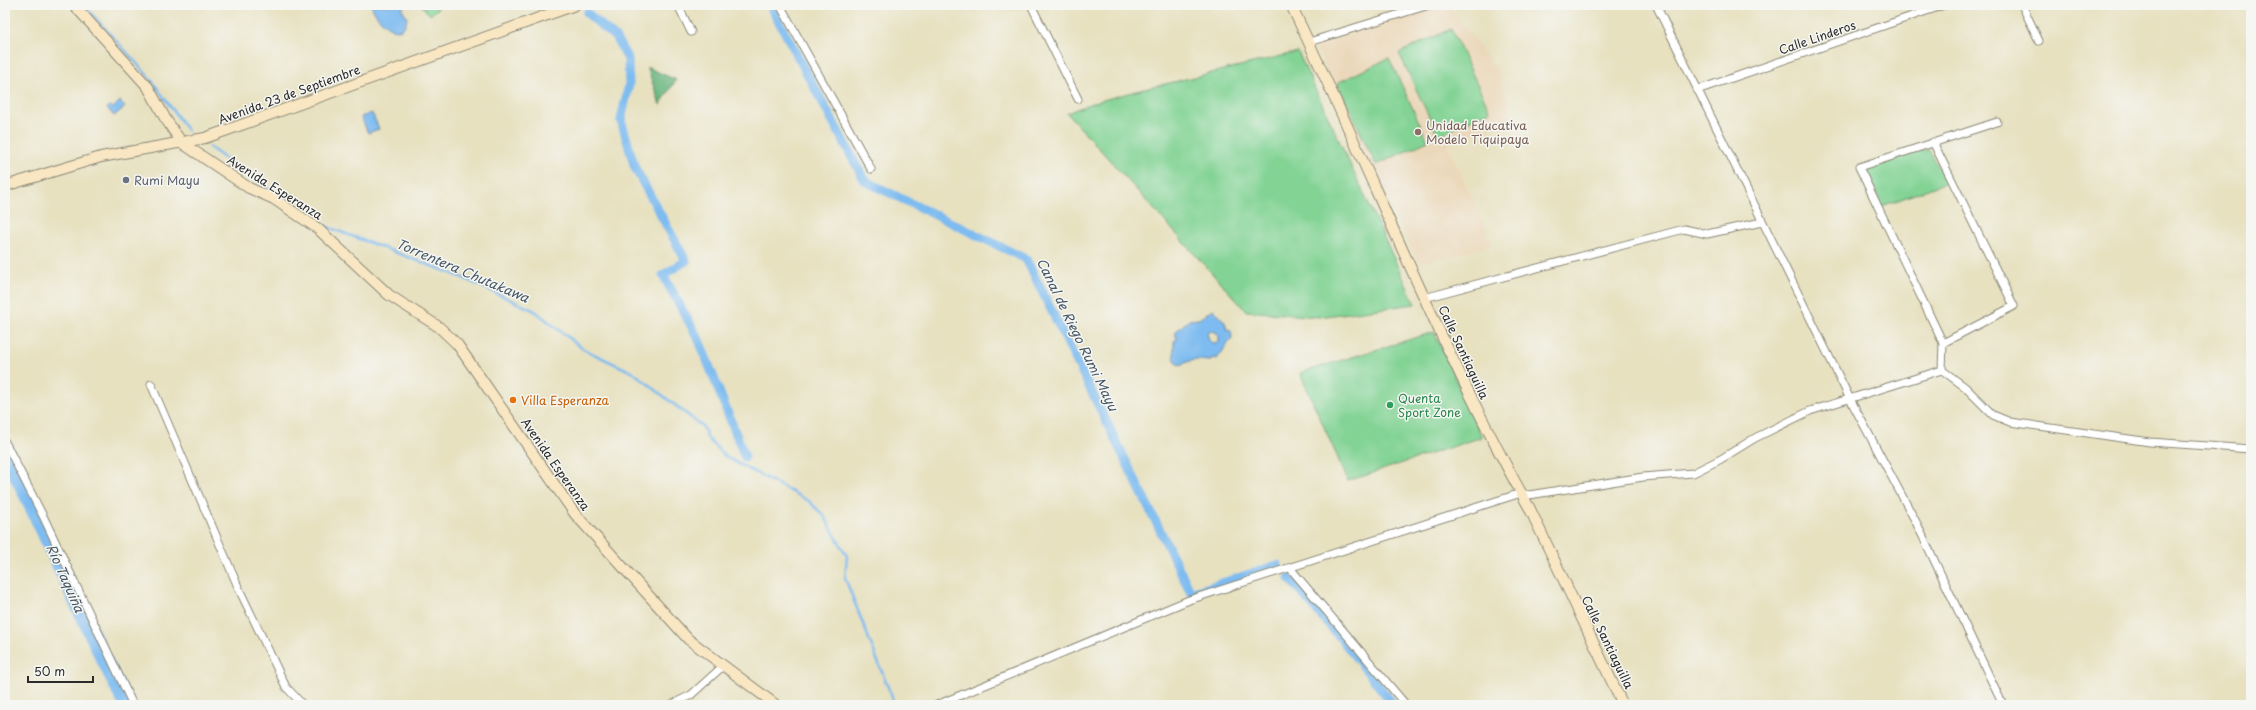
<svg xmlns="http://www.w3.org/2000/svg" width="2256" height="710" font-family="'Playpen Sans',sans-serif">
	<style>
		.built { fill: #ebd8ba }
		.green { fill: #82d394; stroke: #567f60 }
		.forest { fill: #69b57e; stroke: #4a7054 }
		.water { fill: #7dbbf0; stroke: #54738e; fill-rule: evenodd }
		.lines { fill: none; stroke-linecap: round; stroke-linejoin: round }
		.stream { stroke: #7dbbf0; stroke-width: 2.5 }
		.canal { stroke: #7dbbf0; stroke-width: 9 }
		.river { stroke: #7dbbf0; stroke-width: 16 }
		.street-casing { stroke: #898676; stroke-width: 9 }
		.secondary-casing { stroke: #898676; stroke-width: 12 }
		.street { stroke: #fff; stroke-width: 7 }
		.secondary { stroke: #f9e7c3; stroke-width: 10 }
		.education-dot { fill: #8d6e63; stroke: #f6f6f2; stroke-width: 1.5 }
		.worship-dot { fill: #6b7280; stroke: #f6f6f2; stroke-width: 1.5 }
		.food-dot { fill: #e8710a; stroke: #f6f6f2; stroke-width: 1.5 }
		.leisure-dot { fill: #2e9e5b; stroke: #f6f6f2; stroke-width: 1.5 }
		.labels { text-anchor: middle; dominant-baseline: central; stroke-width: 3; stroke-linejoin: round; paint-order: stroke }
		.street-label { font-size: 12px; fill: #2b2b2b; stroke: #f6f6f2 }
		.education-label { font-size: 12px; fill: #785e54; stroke: #f6f6f2; text-anchor: start }
		.worship-label { font-size: 12px; fill: #5b616d; stroke: #f6f6f2; text-anchor: start }
		.leisure-label { font-size: 12px; fill: #27864d; stroke: #f6f6f2; text-anchor: start }
		.food-label { font-size: 12px; fill: #c56008; stroke: #f6f6f2; text-anchor: start }
		.water-label { font-size: 13px; font-style: italic; fill: #445666; stroke: #f6f6f2 }
	</style>
	<rect width="100%" height="100%" fill="#f6f6f2"/>
	<filter id="ink" filterUnits="userSpaceOnUse"><feTurbulence type="fractalNoise" baseFrequency=".025" numOctaves="2"/><feDisplacementMap in="SourceGraphic" scale="8" xChannelSelector="R" yChannelSelector="G"/><feConvolveMatrix kernelMatrix="1 2 1 2 8 2 1 2 1" color-interpolation-filters="sRGB"/></filter>
	<filter id="wash" filterUnits="userSpaceOnUse"><feTurbulence type="fractalNoise" baseFrequency=".012" numOctaves="4" result="noise"/><feDisplacementMap in="SourceGraphic" scale="16" xChannelSelector="R" yChannelSelector="G"/><feGaussianBlur stdDeviation="0.9" result="paint"/><feColorMatrix in="noise" values="0 0 0 0 0 0 0 0 0 0 0 0 0 0 0 0 0 1.4 0 .05"/><feComposite in="paint" operator="in"/></filter>
	<g filter="url(#wash)">
		<rect width="100%" height="100%" fill="#e7e1c0"/>
		<path class="built" d="M1439,5H1447L1483,50L1499,75L1513,119L1448,145L1493,245L1419,264L1387,202L1316,46Z"/>
		<g class="green">
			<path d="M421,5H442L430,15Z"/>
			<path d="M1451,29L1490,111L1438,136L1399,53Z"/>
			<path d="M1298,52L1415,304L1319,317L1246,311L1067,113L1092,103L1132,92Z"/>
			<path d="M1389,58L1428,141L1376,165L1337,83Z"/>
			<path d="M1924,150H1929L1947,182L1882,206L1867,173L1868,169Z"/>
			<path d="M1434,332L1482,437L1348,481L1300,373Z"/>
		</g>
		<path class="forest" d="M647,67L676,80L660,105Z"/>
		<g class="water">
			<path d="M371,5H406L402,9L407,17C404,45 376,21 371,5Z"/>
			<path d="M120,101L125,107L114,116L107,108L110,105L113,108Z"/>
			<path d="M372,113L379,129L368,133L361,117Z"/>
			<path d="M1213,309L1225,322L1227,329L1231,330L1232,338L1217,359L1212,358L1211,361C1200,361 1193,357 1182,365L1177,364L1174,357V341L1177,339L1175,332L1189,320L1199,319ZM1210,331L1216,332L1219,337V342L1212,343L1209,340L1207,333Z"/>
		</g>
		<g class="lines">
			<g class="stream">
				<path d="M84,5L150,78L188,131"/>
				<path d="M209,147L277,195"/>
				<path d="M285,200L325,226L461,277L535,311L583,349L634,373L703,427L708,439L726,457L809,501L824,516L847,556L845,578L895,705"/>
			</g>
			<g class="canal">
				<path d="M770,5L865,181L1026,259L1191,593L1278,565"/>
				<path d="M587,13L615,37L628,59L629,84L621,120L635,168L686,261L663,275L699,340L745,457"/>
				<path d="M1289,578L1338,635L1390,700"/>
			</g>
			<path class="river" d="M5,451C48,535 83,622 127,705"/>
		</g>
	</g>
	<g filter="url(#ink)">
		<g class="lines">
			<defs>
				<g id="street">
					<path d="M678,5L691,32"/>
					<path d="M780,5L871,169"/>
					<path d="M1031,5L1078,99"/>
					<path d="M1656,5L1850,399L1916,522L2003,705"/>
					<path d="M2022,5L2039,41"/>
					<path d="M1309,42L1429,5"/>
					<path d="M1697,90L1944,5"/>
					<path d="M1933,142L2014,306L1943,343"/>
					<path d="M1424,298L1684,229L1707,234L1762,222"/>
					<path d="M1942,370L1943,343L1859,167L1997,122"/>
					<path d="M151,384L239,589L286,687L303,705"/>
					<path d="M5,442L44,518L133,705"/>
					<path d="M1290,568L1406,705"/>
					<path d="M671,705L691,695L723,666"/>
					<path d="M937,705L1189,600L1521,493L1529,495L1643,477L1693,473L1721,459L1755,438L1810,411L1942,370L1965,387L1993,415L2010,422L2150,442L2251,449"/>
				</g>
				<g id="secondary">
					<path d="M74,5L148,87L165,118L182,143L249,188L274,199L317,228L389,295L439,327L457,344L575,514L688,639L776,705"/>
					<path d="M1291,5C1372,172 1438,346 1529,507L1623,705"/>
					<path d="M5,186L101,157L205,138L575,5"/>
				</g>
			</defs>
			<use href="#street" class="street-casing"/>
			<use href="#secondary" class="secondary-casing"/>
			<use href="#street" class="street"/>
			<use href="#secondary" class="secondary"/>
		</g>
	</g>
	<circle class="education-dot" cx="1418" cy="132" r="4"/>
	<circle class="worship-dot" cx="126" cy="180" r="4"/>
	<circle class="food-dot" cx="513" cy="400" r="4"/>
	<circle class="leisure-dot" cx="1390" cy="405" r="4"/>
	<g class="labels">
		<g class="street-label">
			<text transform="translate(1817 37) rotate(-19)">Calle Linderos</text>
			<text transform="translate(289 94) rotate(-20)">Avenida 23 de Septiembre</text>
			<text transform="translate(275 187) rotate(32)">Avenida Esperanza</text>
			<text transform="translate(1464 352) rotate(65)">Calle Santiaguilla</text>
			<text transform="translate(556 464) rotate(55)">Avenida Esperanza</text>
			<text transform="translate(1608 642) rotate(64)">Calle Santiaguilla</text>
		</g>
		<g class="education-label">
			<text x="1426" y="125">Unidad Educativa<tspan x="1426" dy="14">Modelo Tiquipaya</tspan></text>
		</g>
		<g class="worship-label">
			<text x="134" y="180">Rumi Mayu</text>
		</g>
		<g class="leisure-label">
			<text x="1398" y="398">Quenta<tspan x="1398" dy="14">Sport Zone</tspan></text>
		</g>
		<g class="food-label">
			<text x="521" y="400">Villa Esperanza</text>
		</g>
		<g class="water-label">
			<text transform="translate(463 270) rotate(23)">Torrentera Chutakawa</text>
			<text transform="translate(1078 334) rotate(64)">Canal de Riego Rumi Mayu</text>
			<text transform="translate(66 578) rotate(66)">Río Taquiña</text>
		</g>
	</g>
	<rect width="2256" height="710" fill="none" stroke="#f6f6f2" stroke-width="20"/>
	<path d="M28 676v6h65v-6" fill="none" stroke="#2b2b2b" stroke-width="2"/>
	<text x="34" y="676" font-size="12" fill="#2b2b2b" stroke="#f6f6f2" stroke-width="3" paint-order="stroke">50 m</text>
</svg>
